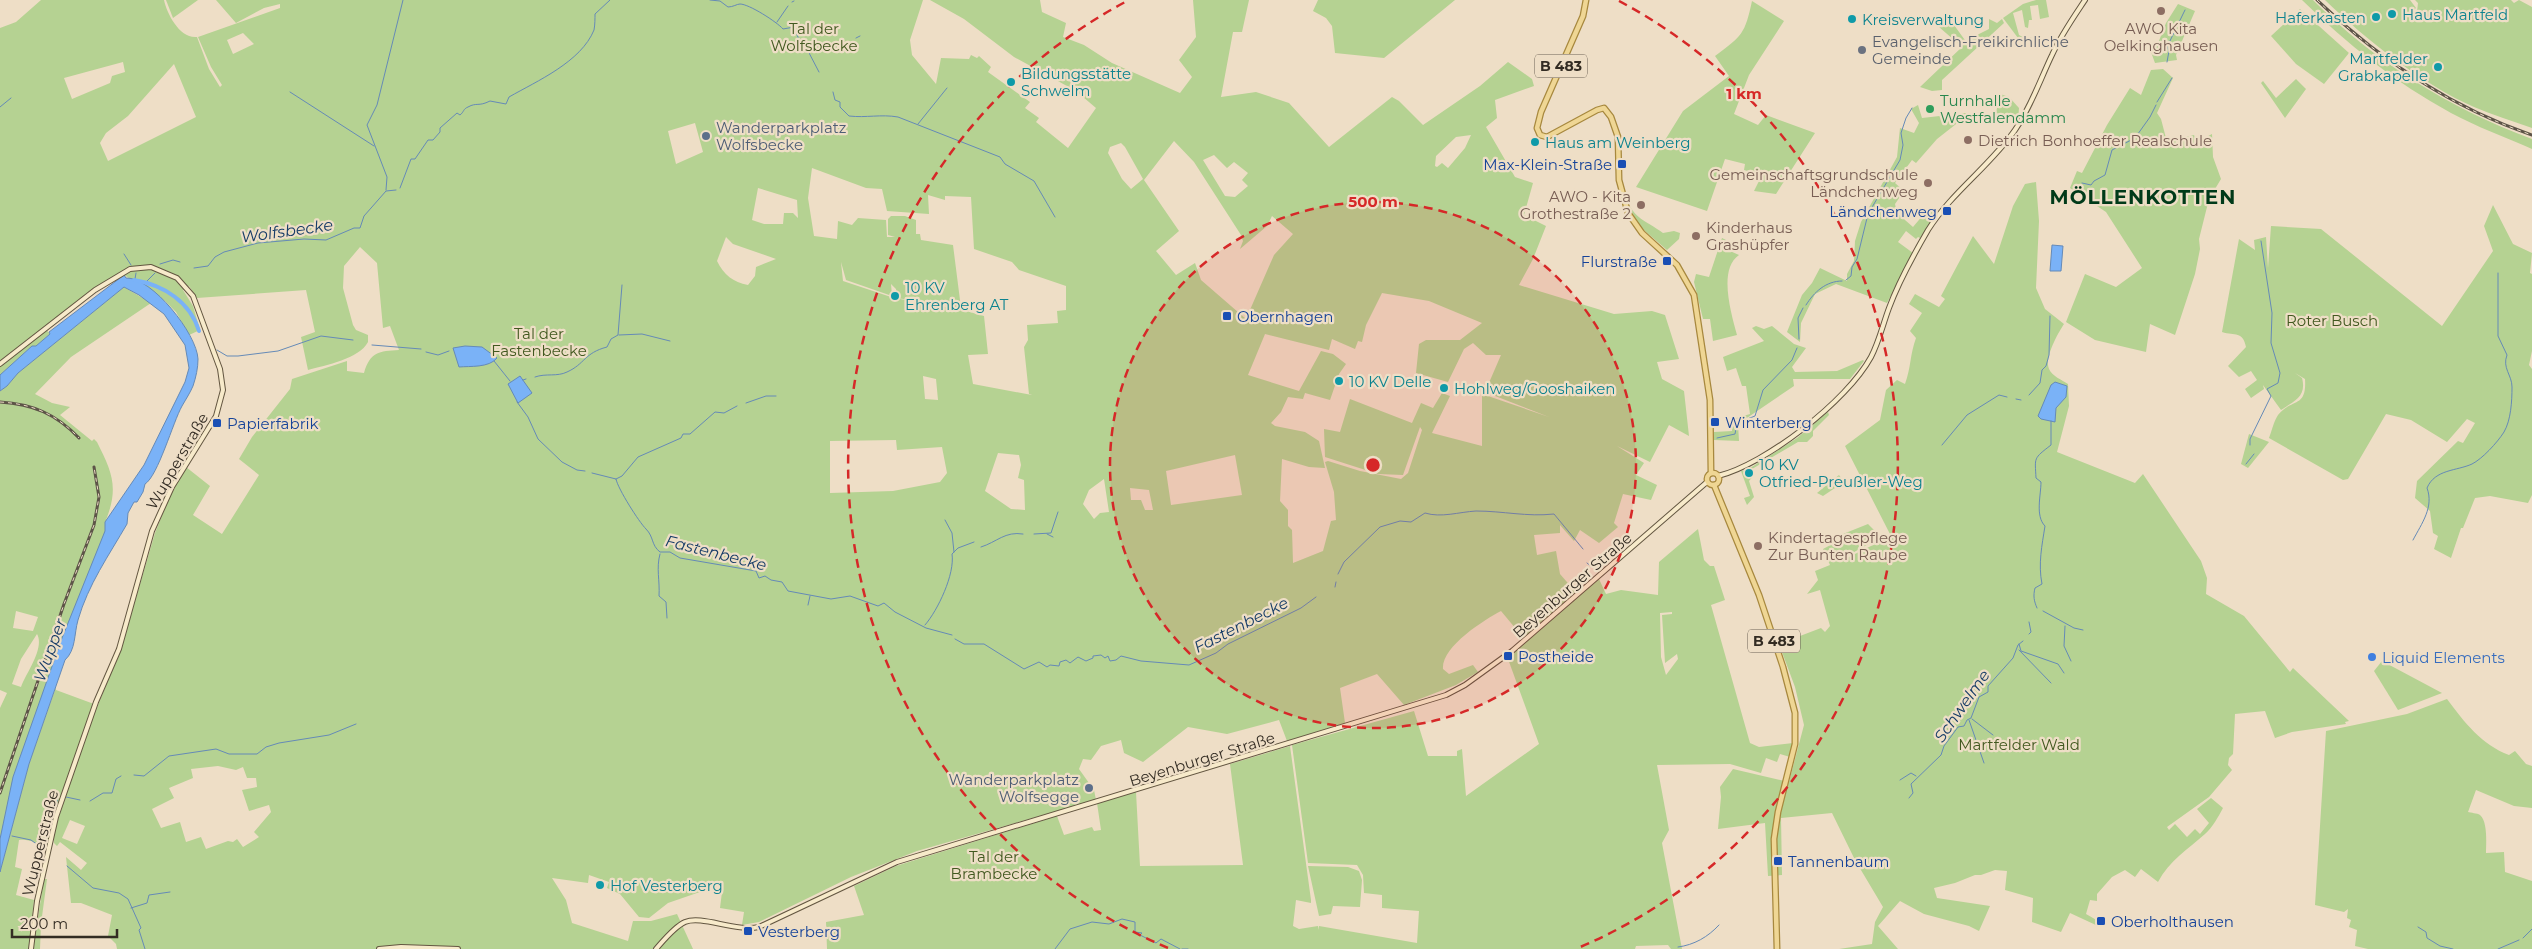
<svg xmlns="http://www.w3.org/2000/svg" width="2532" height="949" font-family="Montserrat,sans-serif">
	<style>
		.green { fill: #b5d292; fill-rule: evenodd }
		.water { fill: #7ab2f7; stroke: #658ab7 }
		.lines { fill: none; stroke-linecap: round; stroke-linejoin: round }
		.stream { stroke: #658ab7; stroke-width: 1 }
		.canal { stroke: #7ab2f7; stroke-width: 4 }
		.secondary-casing { stroke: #635641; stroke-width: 6 }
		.primary-casing { stroke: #a7883e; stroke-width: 7 }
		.secondary { stroke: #f7eaca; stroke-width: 4 }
		.primary { stroke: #efd694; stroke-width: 4.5 }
		.rail-casing { stroke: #5d5448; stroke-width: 3 }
		.rail { stroke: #eedec6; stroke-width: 1; stroke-dasharray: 4; stroke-linecap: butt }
		.ring { fill: none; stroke: #d62828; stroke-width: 2.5; stroke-dasharray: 9 6 }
		.education-dot { fill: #8d6e63; stroke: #eedec6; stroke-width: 2 }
		.culture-dot { fill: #0f9aa8; stroke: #eedec6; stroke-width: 2 }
		.worship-dot { fill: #6b7280; stroke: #eedec6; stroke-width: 2 }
		.leisure-dot { fill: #2e9e5b; stroke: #eedec6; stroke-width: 2 }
		.service-dot { fill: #5c6f8a; stroke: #eedec6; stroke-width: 2 }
		.transit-dot { fill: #1a4fb4; stroke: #eedec6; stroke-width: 2 }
		.shop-dot { fill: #3f7fe0; stroke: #eedec6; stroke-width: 2 }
		.labels { text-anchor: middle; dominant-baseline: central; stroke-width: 4.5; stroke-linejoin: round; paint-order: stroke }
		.shield { fill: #eedec6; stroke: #6b6154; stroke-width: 1 }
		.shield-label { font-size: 14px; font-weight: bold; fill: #332c23 }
		.culture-label { font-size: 15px; fill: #0d838f; stroke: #eedec6; text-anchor: start }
		.park-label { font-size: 15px; fill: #425920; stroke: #eedec6 }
		.education-label { font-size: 15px; fill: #785e54; stroke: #eedec6; text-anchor: start }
		.worship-label { font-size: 15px; fill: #5b616d; stroke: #eedec6; text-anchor: start }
		.leisure-label { font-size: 15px; fill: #27864d; stroke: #eedec6; text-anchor: start }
		.service-label { font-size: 15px; fill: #4e5e75; stroke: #eedec6; text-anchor: start }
		.transit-label { font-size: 15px; fill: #164399; stroke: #eedec6; text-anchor: start }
		.street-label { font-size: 15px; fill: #332c23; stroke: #eedec6 }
		.shop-label { font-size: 15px; fill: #366cbe; stroke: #eedec6; text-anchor: start }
		.water-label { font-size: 16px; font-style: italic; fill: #163c67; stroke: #eedec6 }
		.district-label { font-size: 20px; font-weight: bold; letter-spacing: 1px; fill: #003a19; stroke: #eedec6 }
		.centre { fill: #d62828; stroke: #eedec6; stroke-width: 2.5 }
		.ring-label { font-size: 15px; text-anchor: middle; font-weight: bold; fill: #d62828; stroke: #eedec6; stroke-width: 4.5; stroke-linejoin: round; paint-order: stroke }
	</style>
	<rect width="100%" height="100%" fill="#eedec6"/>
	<g class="green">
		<path d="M41,0H164C167,14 180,39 197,37L209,69L220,87L222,85L211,67L198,37L280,8V4L264,8L236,23L216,0H923L910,40L912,55L936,84L941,58L969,59L971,55L977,58L979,56L991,67L988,72L1030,102L1025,108L1039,118L1036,122L1068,148L1096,108L1076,91L1014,57L964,19L930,0H1040L1042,12L1066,23L1063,37L1084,45L1112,63L1180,93L1192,77L1179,60L1196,37L1193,0H1249L1242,32H1233L1221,97L1256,92L1289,103L1329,147L1392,97L1399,101L1423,125L1480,86L1508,62L1532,79L1534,86L1495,100L1497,118L1486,127L1515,177L1533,183L1524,215L1546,226L1533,259L1519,285L1614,314L1652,311L1665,315L1679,359L1657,362L1662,379L1684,391L1689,436L1669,425L1650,462L1617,446L1644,463L1636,475L1657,485L1651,500L1623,494L1614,523L1618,527L1599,543L1580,530L1574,541L1560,525V533L1534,535L1537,555L1556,551L1560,574L1579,596L1599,579L1606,594L1621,590L1658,595L1659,562L1698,529L1704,560L1710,566H1714L1725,600L1711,605L1750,743L1759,747L1793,743L1790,757L1780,754L1777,762L1766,758L1761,773L1730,764L1657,765L1669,830L1662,843L1682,949H1671L1668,945L1636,946L1635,949H827L826,922L864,915L854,886L896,866L1057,816L1064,835L1092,827L1094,831L1101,830L1097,803L1136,792L1140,866L1243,865L1230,764L1290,746L1311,900V903L1296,900L1293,926L1299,929L1318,926L1319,930V926L1417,943L1419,911L1382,908V895L1364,893L1363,875L1357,865L1308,863L1292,745L1414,711L1428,756H1457V751L1462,749L1466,796L1539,744L1508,659L1526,641L1501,611C1484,620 1441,647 1443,669L1449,674L1473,665L1478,672L1456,685L1404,705L1377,674L1340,688L1345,723L1287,741L1279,720L1227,734L1188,727L1143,762L1124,753L1121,740L1101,746L1091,760L1083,759L1079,769L1094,790L1096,800L917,851L851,877L759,922L742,925L744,912L720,908L723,884L668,903L649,918L639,917L620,894L607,888L609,882L589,875L588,883L552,878L566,900L572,923L628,941L633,921H651L677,914L693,949H117L116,944L108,936L112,915L81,903H71L66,857L81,870L87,863L60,842L57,846L54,843V831L91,722L121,649L155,533L169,498L186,467L210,486L193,515L222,534L259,475L239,459L252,437L290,389L292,379L347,361V371L364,373C370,352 379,351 399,350L390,326L383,328L377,263L360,247L344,266L343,288L353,325L356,330L368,335V342C359,359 326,365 308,370L301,337L315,332L306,290L197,298L189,286L183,290L193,306L200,330L189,335L176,312L165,301L124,275L119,279L115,276L45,328L50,334L36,346H32L0,375V28L16,22ZM243,33L254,44L233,54L227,40ZM123,62L125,72L112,76L110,83L72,99L64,78ZM174,64L196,117L108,161L100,143L106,133L128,116ZM695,123L703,152L676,164L668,131ZM1471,135L1465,148L1448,168L1442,163L1437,167L1435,166L1436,156L1456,137ZM1174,141L1194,162L1241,235L1243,241L1240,249L1267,226L1272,216L1293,234L1274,255L1246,319L1201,280L1195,263L1176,275L1156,251L1179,231L1144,180ZM1121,143L1125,147L1143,179L1131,189L1122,179L1108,153L1110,147ZM1214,155L1227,168L1234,162L1248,173L1242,180L1248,186L1235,197L1225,196L1203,160ZM812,168L866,188L882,189L887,211L929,214L928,195L945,200V196L971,197L974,249L1012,262L1019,270L1066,286V310L1057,311L1058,323L1027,325L1028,340L1024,347L1029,394L1032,395L973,384L968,355L988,354L984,316L959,309L894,298L843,281L841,262L846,280L892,296L891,284L896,289L897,298L961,308L953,245L921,240L920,234H916V220L905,216H891L888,219V235L895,237H887L886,220L858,218L852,225L838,221L837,239L814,236L808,198ZM758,188L797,200L798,218L793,213H784L783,224H764L752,220ZM726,237L733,244L776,259L756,267L755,276L748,285C733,282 724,275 717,261ZM1382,293L1429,301L1482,323L1460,340H1426L1419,344L1416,373L1448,382L1464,349L1473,343L1486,355H1501L1485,392L1549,417L1482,394V446L1432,433L1450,396L1442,393L1433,408L1421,403L1412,423L1350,399L1340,432L1324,429L1325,457L1378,474L1403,475L1420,427L1422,430L1408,473L1401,479L1360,471L1328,461L1325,462L1334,492L1336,520L1331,521L1323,551L1293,563L1292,530L1288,526V510L1280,501L1282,459L1309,467L1325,468L1319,441L1305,432L1275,426L1271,423L1281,412L1288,397L1303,399L1305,393L1330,400L1339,374L1346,364L1333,354L1321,351L1299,391L1248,375L1265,334L1329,350L1332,339L1355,349L1358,341L1362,342L1366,325ZM923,376L936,379L938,400L925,399ZM896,440L897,450L942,447L947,473L940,482L893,491L830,493V441ZM998,453L1019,455L1021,465L1018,478L1024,480L1025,510L1011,509L985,491ZM1235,455L1242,495L1171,505L1166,471ZM1104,479L1109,512L1100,513L1094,519L1083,504L1089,490ZM1130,488L1149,490L1153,510H1145L1141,500H1131ZM1672,612V614L1662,615L1665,663L1677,654L1678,659L1666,675L1661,657L1660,613ZM218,766L236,770L243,767L247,778H256L257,787L242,790L249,811L269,805L271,812L254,832L259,837L243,847L237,839L233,842L228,841L206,849L201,837L186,842L180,822L161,828L152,809L174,798L169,788L193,778L191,769ZM70,820L85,826L77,844L62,838Z"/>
		<path d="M166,0H198L173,18Z"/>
		<path d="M1318,0H1455L1384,58L1335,53L1332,26L1326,18L1313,11Z"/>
		<path d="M2036,0H2046L2049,17L2040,19L2038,5L2030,6L2032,20H2029L2028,28L2025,27L2022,10L2013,13L2019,35L2026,39L2031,37L2032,41L2021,42L2003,18L2023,4Z"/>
		<path d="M2302,0H2313C2375,62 2449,108 2532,139V149C2505,137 2477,127 2451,113C2396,83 2347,44 2302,0Z"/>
		<path d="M2325,0H2410L2416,8L2411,12V16L2417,12L2418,3L2415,0H2511L2514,3L2519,0L2532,7V128C2513,121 2493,115 2474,107C2423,85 2364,38 2325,0Z"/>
		<path d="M1752,1L1784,21L1749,75L1734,114L1758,125L1766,115L1815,133L1776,194L1754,191L1762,175L1744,170L1745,164L1725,159L1707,211L1636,187L1683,111L1729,76L1715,56C1742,36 1745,34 1752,1Z"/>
		<path d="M2178,4L2195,11L2176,55L2177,60L2155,63L2151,52L2155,51L2166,23Z"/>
		<path d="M2300,9L2349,53L2324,84L2296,64L2271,36Z"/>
		<path d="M1936,17L1954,25L1967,43L1975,36L1989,29V19L1997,23L2002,19L2004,23L1942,80V90L1932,91L1920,87L1962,47L1931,20Z"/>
		<path d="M2163,69L2173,78L2157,113L2161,119L2167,142L2194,135L2197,142L2212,134L2213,157L2221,179L2209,199L2199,239L2200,249L2195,274L2175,335L2150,324L2146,352L2095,340L2066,322L2085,274L2116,287L2142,268L2106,212L2070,188L2077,171L2082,173L2107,125L2130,88L2141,95L2151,70Z"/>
		<path d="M2296,79L2306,89L2285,118L2261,83L2263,81L2276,98Z"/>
		<path d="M2000,94L2009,97L2019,108L2018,120L1996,113Z"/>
		<path d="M1918,105L1922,118L1966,113L1965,117L1937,139L1916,163L1912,160L1895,183L1904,191L1895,204L1897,213L1913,227L1929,208L1934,207L1938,211L1920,238L1918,237L1916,239L1906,231L1898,242L1913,253L1887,303L1836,284L1815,294L1801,323L1800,342L1787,332L1802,295L1812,283L1820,268L1847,281V274L1854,261L1855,241L1861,222L1897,157L1900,128L1914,133L1919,123L1911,109Z"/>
		<path d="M2036,182L2039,221L2036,288L2045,309L2064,324C2058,333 2044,358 2049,369C2052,376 2062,380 2068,384L2069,406L2057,452L2135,483L2143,474L2201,561L2207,578L2206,594L2244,616L2290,672L2293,668L2349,721L2345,722L2346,724L2292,732L2275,738L2265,711L2235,714L2233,754L2229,758L2228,765L2232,770L2209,797L2167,827L2169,830L2175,824L2187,837L2195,829L2200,834L2209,823L2197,809L2211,798L2223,808C2218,817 2213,827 2205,834C2188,849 2169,861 2158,882L2141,869L2135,877L2125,870L2112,877L2097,894V901L2090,900L2086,914L2100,922L2098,926L2070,913L2061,932L2032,922L2033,898L2005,890L2007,871L1995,870L1981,875H1975L1955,883L1934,888L1937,898L1990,906L1979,931L1969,926L1924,914L1900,901L1878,926L1898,949H1839L1872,944L1875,922L1883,907L1855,860L1832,813L1781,818L1782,875L1768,876L1765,823L1718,829L1721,797L1720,787L1733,769L1789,782L1804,725L1795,687L1779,644L1821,628L1825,632L1830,626L1820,590L1807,594L1818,580L1815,571L1830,565L1823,549L1840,540L1838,536L1868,524L1881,537L1847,556V558L1891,536L1845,446L1880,420L1886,390L1897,380L1905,384C1911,368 1910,354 1916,338L1910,331L1922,313L1909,304L1915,294L1939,307L1945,299L1941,296L1973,236L1994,264L2013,206L2025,184Z"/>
		<path d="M1625,197C1636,221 1644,219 1663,233L1674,231L1680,233L1679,239L1667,250L1638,225Z"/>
		<path d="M2493,205L2513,244L2532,253L2530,273L2532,274V351L2529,365L2532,369V495L2528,503L2490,496L2475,498L2463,528H2461L2451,558L2434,549L2438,536L2433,533L2430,511L2415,498L2417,481L2458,441L2463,443L2475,423L2467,419L2447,442L2411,420L2386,414L2348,479L2343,480L2269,438C2272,430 2274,421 2278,415C2291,398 2307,409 2305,379L2295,373L2302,378C2307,397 2294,401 2281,410L2263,385L2264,389L2251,398L2245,389L2257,380L2251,371L2239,377L2228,366L2246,347C2243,331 2235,336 2222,332L2239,239L2255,250L2254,240L2266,237L2268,268L2271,226L2321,229L2442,326L2493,251L2484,226Z"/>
		<path d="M1722,238L1736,245L1730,251L1739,255C1718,269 1731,313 1737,335L1713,341L1710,319H1703L1694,282L1696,274L1709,277Z"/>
		<path d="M124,287L151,303L71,357L35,394L52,403L70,407L60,415L92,441L94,439L97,442C112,472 119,487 106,520L116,522L77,604L0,859V708L7,693L0,690V391L7,386L18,373ZM16,611L38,617L33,631L13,628ZM37,634C45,648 26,673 21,687L12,684L21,659Z"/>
		<path d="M1756,326L1764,329L1772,326L1794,344L1806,348L1792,367L1795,372L1837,371L1863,360L1864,361L1850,379H1793L1794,386L1738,424L1739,441L1714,440V432L1732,431L1733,419L1750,414L1746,386H1742L1736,368L1727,371L1723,357L1764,341L1752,328Z"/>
		<path d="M1828,412L1829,415L1813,431V436L1807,442H1798L1752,469L1754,475L1749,481L1754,497L1747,505L1744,498L1750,496L1741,471L1747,470L1797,438Z"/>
		<path d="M2249,434L2269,442L2248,468L2241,464Z"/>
		<path d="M1839,475L1844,482L1823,496L1817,493Z"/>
		<path d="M2382,661L2442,693L2398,710L2374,671Z"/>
		<path d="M56,687V690L94,704L52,820L48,843L43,851C38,842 29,839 19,840L15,867L22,869L16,895L34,900L29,949H0V872L29,764Z"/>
		<path d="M2447,699C2464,722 2482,745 2509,755L2515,751L2526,764L2532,766V808L2514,806L2476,790L2468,812C2471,813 2477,813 2480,815C2488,822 2486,844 2486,853L2504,852L2505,872L2532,881V949H2368L2355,946L2357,930L2349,927L2351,920L2347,918L2348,909L2344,912L2315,905L2326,731L2407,714Z"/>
		<path d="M1308,866L1348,867L1359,871L1362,880L1360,907L1333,906L1331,914L1319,916Z"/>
		<path d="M44,879H47L41,924L40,949H33Z"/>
	</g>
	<g class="water">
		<path d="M2052,245L2063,246L2061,271H2050Z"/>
		<path d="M124,275L126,278C152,277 197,334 198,359C198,368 196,377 193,386C190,393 186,399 182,406C173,422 158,476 145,484L143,492L137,502H134L128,513L127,524C109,555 88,585 78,620C74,634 76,650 65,660L29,764L0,872V839L13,777L62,638L105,531V522L144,465L185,382L189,368L185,345L164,314L139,295L124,287L18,373L7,386L0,391V375L32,346H36L50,334L49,332Z"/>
		<path d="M465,346L482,347L497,358C489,368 470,366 459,367L453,348Z"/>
		<path d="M520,376L532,393L518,403L508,384Z"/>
		<path d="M2055,382L2067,386L2066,397L2056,408L2055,422L2041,419L2038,416L2051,385Z"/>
	</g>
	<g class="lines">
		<g class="stream">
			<path d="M710,0L720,1L728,7C733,7 737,4 740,4C749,4 777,22 783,29L794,27L801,45L807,49L819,72"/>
			<path d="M792,2L794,1"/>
			<path d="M777,22L788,6"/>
			<path d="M856,38L860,36"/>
			<path d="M2167,62L2169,51L2167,47L2185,10"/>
			<path d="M290,92L374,146"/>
			<path d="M833,92L835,100L840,102V107L849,116C866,118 881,114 898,117L1000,157L1005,164L1034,181L1055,217"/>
			<path d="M2157,102L2172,78"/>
			<path d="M0,107L11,98"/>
			<path d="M918,124L947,88"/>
			<path d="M2082,183L2091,185L2094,181L2105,175L2112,150L2135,138L2150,117L2156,105"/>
			<path d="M400,188L411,159H415L428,140H433L440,132V128L457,113L460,115C464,112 463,109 468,107C477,102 478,107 490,101L506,104L509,97C537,81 581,62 594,30C595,25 595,18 595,14L610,0"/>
			<path d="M386,190L387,177L367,125L377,105L403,0"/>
			<path d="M124,254L131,265"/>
			<path d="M160,264L173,260L180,262"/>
			<path d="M194,268L208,266L215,257L224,252L258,243L304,239L326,240L354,228H360L364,216L386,191L396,190"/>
			<path d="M135,279L136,273"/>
			<path d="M1846,280L1851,276L1852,267L1857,259L1868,214L1900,160L1903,145L1901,133L1906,118L1912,108"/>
			<path d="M145,283L155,273"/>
			<path d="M1806,305C1814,292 1826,281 1842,281"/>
			<path d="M619,335L642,334L670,341"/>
			<path d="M1799,339L1798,318L1803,308"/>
			<path d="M372,345L421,349"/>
			<path d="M217,350L227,356H238L278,351L321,336L353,340"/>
			<path d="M426,352L438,355L449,351"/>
			<path d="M494,361L510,381"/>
			<path d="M535,377C546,373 557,377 567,372C585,364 584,353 607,347L611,339L618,335L622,285"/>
			<path d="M523,380L526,379"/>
			<path d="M2029,395L2040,383L2042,370L2046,366L2049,355L2050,316"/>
			<path d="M2016,399L2021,400"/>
			<path d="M517,402L528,417L538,439L562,462L577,470L585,471"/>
			<path d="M746,403L766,396H776"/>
			<path d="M1717,438L1735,434L1737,423L1755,416L1763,390L1792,360L1797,348"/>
			<path d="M1942,445L1967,415L1999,395L2007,397"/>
			<path d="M2250,445V439L2271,396L2267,389L2278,383L2280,373L2271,343L2272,313L2261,241"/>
			<path d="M2246,464L2254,454"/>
			<path d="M592,473L616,479C618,489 639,522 646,529C654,537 651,545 660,552H670L680,558L756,571L759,578L765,576L771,580L782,582L788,591L831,599L850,596L878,606L884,603L895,612L926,628L952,635"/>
			<path d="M616,479L622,476L638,457L681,438L683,434H690L715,412L724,413L737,406"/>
			<path d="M945,520L952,533L954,552"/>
			<path d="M1034,534L1051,533L1058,512"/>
			<path d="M1047,534L1053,537"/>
			<path d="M2413,540C2422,523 2434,507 2427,488C2435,469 2457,471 2472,464C2482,459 2497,443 2504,432C2511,420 2512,401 2512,387C2512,375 2502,368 2507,355L2498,336V273"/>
			<path d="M981,547C997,542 1005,531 1023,534"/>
			<path d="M660,554C656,568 660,581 659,596L666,602L667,618"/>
			<path d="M1587,563L1592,567"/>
			<path d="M1338,574L1344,562L1380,527L1400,521L1411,522L1425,513C1441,518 1459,512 1476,511C1503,511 1527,517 1554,514L1583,549"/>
			<path d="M1335,587L1336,582"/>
			<path d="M808,605L810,596"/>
			<path d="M2037,608C2034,601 2033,596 2035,588L2042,584C2038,564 2042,545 2045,526C2035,516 2041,495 2041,482L2036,478C2035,457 2033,459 2051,445V421"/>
			<path d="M2043,611L2074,628L2083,630"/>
			<path d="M925,625C938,610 955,574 952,554L958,548L974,542"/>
			<path d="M2065,626L2064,646L2071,661"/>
			<path d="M2029,634L2031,632L2029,622"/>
			<path d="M955,639L964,644H984L1024,669L1039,662L1047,667L1050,665L1059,666L1060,662L1066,660L1070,663L1078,657L1086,661L1093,658V656L1101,655L1105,658L1108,656L1110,661L1116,660L1121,656L1141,661L1189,665L1216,653L1228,644L1301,608L1316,597"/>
			<path d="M2019,644L2021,651L2058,664L2064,673"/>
			<path d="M2019,650L2051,683"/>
			<path d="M1972,719L1993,735"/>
			<path d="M1969,720L1984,763"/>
			<path d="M1978,745L1985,751"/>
			<path d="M134,775L144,776L169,756L216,749L229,754H257L266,747L279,743L329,735L356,724"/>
			<path d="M1900,780L1911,773L1916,776"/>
			<path d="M66,797L80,800"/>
			<path d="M1909,798L1913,793L1911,784L1941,755L1944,746L1958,727L1964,726L1967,720L1971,718L1979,697L1988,692V686L2013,658L2018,645L2023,641"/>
			<path d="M90,801L103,793H112L116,779L121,776"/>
			<path d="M12,836L31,840L42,848"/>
			<path d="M40,845L46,840L59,794"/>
			<path d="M67,866L93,888L119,893L128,899L141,928L139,930L145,949"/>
			<path d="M131,908L147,903L149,895L170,892"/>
			<path d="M2418,927L2426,932L2427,938L2440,946L2453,949"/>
			<path d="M2523,938L2532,929"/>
			<path d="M1678,947C1694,945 1708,937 1719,925"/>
			<path d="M1055,949L1070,929L1092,922L1109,924L1122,919L1135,922V932L1142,933L1140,935L1156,943L1161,939L1180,949"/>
			<path d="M1182,949H1188"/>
			<path d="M2498,949L2519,940"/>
		</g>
		<path class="canal" d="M134,280C164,285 190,302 199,331"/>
		<defs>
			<g id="secondary">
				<path d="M0,364L95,290L130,269L151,267L177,278L193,296L220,369L223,390L216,416L172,487L152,531L119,649L96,702L56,817L37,901L31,949"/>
				<path d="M1718,476C1766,464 1847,401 1871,357C1879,342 1883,324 1889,308C1899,281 1914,254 1928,230C1952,192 1990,166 2015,130C2031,107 2040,80 2052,55C2061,35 2073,18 2085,0"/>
				<path d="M379,949L401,947L458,949"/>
				<path d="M656,949C664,940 674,927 685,922C702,915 735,932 759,927L897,862L1446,695L1465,685L1512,651L1707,482"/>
			</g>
			<g id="primary">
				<path d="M1586,0L1583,16L1541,112L1537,128L1540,135L1547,137L1597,110L1604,108L1611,117L1618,137L1619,180L1628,213L1642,233L1677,265L1694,295L1710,400L1711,473"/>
				<circle cx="1713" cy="479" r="6"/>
				<path d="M1714,485L1759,595L1783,667L1795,713V744L1778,812L1774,839L1777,949"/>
			</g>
		</defs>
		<use href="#secondary" class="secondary-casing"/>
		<use href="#primary" class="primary-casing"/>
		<use href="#secondary" class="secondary"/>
		<use href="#primary" class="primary"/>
		<defs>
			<g id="rail">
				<path d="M2317,0C2379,59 2450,107 2532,135"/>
				<path d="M0,402C33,404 56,414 79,438"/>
				<path d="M0,793L64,604L94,525L99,497L94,467"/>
			</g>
		</defs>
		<use href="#rail" class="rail-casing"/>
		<use href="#rail" class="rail"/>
	</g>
	<circle cx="1373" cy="465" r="263" fill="#d62828" fill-opacity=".12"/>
	<g class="ring">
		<circle cx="1373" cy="465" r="263"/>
		<path d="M1168 948A525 525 0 0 1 1127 1M1619 1A525 525 0 0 1 1578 948"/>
	</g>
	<g class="education-dot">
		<circle cx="2161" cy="11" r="5"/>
		<circle cx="1968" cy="140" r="5"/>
		<circle cx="1928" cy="183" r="5"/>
		<circle cx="1641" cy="205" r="5"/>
		<circle cx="1696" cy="236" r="5"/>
		<circle cx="1758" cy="546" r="5"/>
	</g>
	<g class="culture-dot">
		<circle cx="2392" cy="14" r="5"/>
		<circle cx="2376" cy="17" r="5"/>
		<circle cx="1852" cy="19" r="5"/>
		<circle cx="2438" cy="67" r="5"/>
		<circle cx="1011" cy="82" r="5"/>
		<circle cx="1535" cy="142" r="5"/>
		<circle cx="895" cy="296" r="5"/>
		<circle cx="1339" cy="381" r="5"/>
		<circle cx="1444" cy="388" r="5"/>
		<circle cx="1749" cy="473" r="5"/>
		<circle cx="600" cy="885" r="5"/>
	</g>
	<circle class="worship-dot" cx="1862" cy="50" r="5"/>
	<circle class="leisure-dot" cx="1930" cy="109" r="5"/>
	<g class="service-dot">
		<circle cx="706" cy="136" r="5"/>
		<circle cx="1089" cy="788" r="5"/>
	</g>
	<g class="transit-dot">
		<rect x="1617" y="159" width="10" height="10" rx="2.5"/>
		<rect x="1942" y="206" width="10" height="10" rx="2.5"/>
		<rect x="1662" y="256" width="10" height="10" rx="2.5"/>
		<rect x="1222" y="311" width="10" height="10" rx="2.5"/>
		<rect x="1710" y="417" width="10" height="10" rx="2.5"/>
		<rect x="212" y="418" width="10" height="10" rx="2.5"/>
		<rect x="1503" y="651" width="10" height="10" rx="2.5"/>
		<rect x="1773" y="856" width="10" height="10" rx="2.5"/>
		<rect x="2096" y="916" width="10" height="10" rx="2.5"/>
		<rect x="743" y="926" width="10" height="10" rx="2.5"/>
	</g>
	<circle class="shop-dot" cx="2372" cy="657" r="5"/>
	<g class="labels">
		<g class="shield">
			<rect x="1535" y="54.5" width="52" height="23" rx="4"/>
			<rect x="1748" y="629.5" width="52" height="23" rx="4"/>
		</g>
		<g class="shield-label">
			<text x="1561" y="66">B 483</text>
			<text x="1774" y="641">B 483</text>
		</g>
		<g class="culture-label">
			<text x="2402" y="14">Haus Martfeld</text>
			<text x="2366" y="17" text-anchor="end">Haferkasten</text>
			<text x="1862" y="19">Kreisverwaltung</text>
			<text x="2428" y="58" text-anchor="end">Martfelder<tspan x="2428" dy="17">Grabkapelle</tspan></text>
			<text x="1021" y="73">Bildungsstätte<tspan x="1021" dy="17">Schwelm</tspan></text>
			<text x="1545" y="142">Haus am Weinberg</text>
			<text x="905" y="287">10 KV<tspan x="905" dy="17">Ehrenberg AT</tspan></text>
			<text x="1349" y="381">10 KV Delle</text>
			<text x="1454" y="388">Hohlweg/Gooshaiken</text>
			<text x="1759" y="464">10 KV<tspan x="1759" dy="17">Otfried-Preußler-Weg</tspan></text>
			<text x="610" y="885">Hof Vesterberg</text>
		</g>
		<g class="park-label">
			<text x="814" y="28">Tal der<tspan x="814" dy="17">Wolfsbecke</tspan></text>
			<text x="2332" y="320">Roter Busch</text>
			<text x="539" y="333">Tal der<tspan x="539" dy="17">Fastenbecke</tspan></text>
			<text x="2019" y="744">Martfelder Wald</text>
			<text x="994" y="856">Tal der<tspan x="994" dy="17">Brambecke</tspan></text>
		</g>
		<g class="education-label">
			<text x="2161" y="28" text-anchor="middle">AWO Kita<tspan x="2161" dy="17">Oelkinghausen</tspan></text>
			<text x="1978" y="140">Dietrich Bonhoeffer Realschule</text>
			<text x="1918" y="174" text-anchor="end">Gemeinschaftsgrundschule<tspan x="1918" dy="17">Ländchenweg</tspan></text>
			<text x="1631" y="196" text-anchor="end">AWO - Kita<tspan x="1631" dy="17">Grothestraße 2</tspan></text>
			<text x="1706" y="227">Kinderhaus<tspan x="1706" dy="17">Grashüpfer</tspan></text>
			<text x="1768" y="537">Kindertagespflege<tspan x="1768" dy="17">Zur Bunten Raupe</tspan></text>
		</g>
		<g class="worship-label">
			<text x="1872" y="41">Evangelisch-Freikirchliche<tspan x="1872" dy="17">Gemeinde</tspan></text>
		</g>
		<g class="leisure-label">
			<text x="1940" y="100">Turnhalle<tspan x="1940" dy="17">Westfalendamm</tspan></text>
		</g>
		<g class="service-label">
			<text x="716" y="127">Wanderparkplatz<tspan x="716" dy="17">Wolfsbecke</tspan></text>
			<text x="1079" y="779" text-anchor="end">Wanderparkplatz<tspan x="1079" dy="17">Wolfsegge</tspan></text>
		</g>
		<g class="transit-label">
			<text x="1612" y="164" text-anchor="end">Max-Klein-Straße</text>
			<text x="1937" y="211" text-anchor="end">Ländchenweg</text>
			<text x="1657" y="261" text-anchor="end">Flurstraße</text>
			<text x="1237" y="316">Obernhagen</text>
			<text x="1725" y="422">Winterberg</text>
			<text x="227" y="423">Papierfabrik</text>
			<text x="1518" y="656">Postheide</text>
			<text x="1788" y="861">Tannenbaum</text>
			<text x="2111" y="921">Oberholthausen</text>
			<text x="758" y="931">Vesterberg</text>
		</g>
		<g class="street-label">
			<text transform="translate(177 461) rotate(-60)">Wupperstraße</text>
			<text transform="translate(1572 585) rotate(-41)">Beyenburger Straße</text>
			<text transform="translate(1202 759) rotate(-17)">Beyenburger Straße</text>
			<text transform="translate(40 843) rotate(-76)">Wupperstraße</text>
		</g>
		<g class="shop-label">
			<text x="2382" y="657">Liquid Elements</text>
		</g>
		<g class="water-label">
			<text transform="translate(287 231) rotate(-8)">Wolfsbecke</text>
			<text transform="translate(716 553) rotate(14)">Fastenbecke</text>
			<text transform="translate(1241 625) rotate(-27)">Fastenbecke</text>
			<text transform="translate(50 650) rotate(-70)">Wupper</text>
			<text transform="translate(1962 706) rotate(-55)">Schwelme</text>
		</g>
		<g class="district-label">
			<text x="2143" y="197">MÖLLENKOTTEN</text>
		</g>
	</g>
	<circle cx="1373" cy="465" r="8" class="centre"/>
	<g class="ring-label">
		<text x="1744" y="99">1 km</text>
		<text x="1373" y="207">500 m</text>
	</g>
	<path d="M12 929v8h105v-8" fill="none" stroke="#332c23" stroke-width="2.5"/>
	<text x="20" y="929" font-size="15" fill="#332c23" stroke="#eedec6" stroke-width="4" paint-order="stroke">200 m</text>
</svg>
